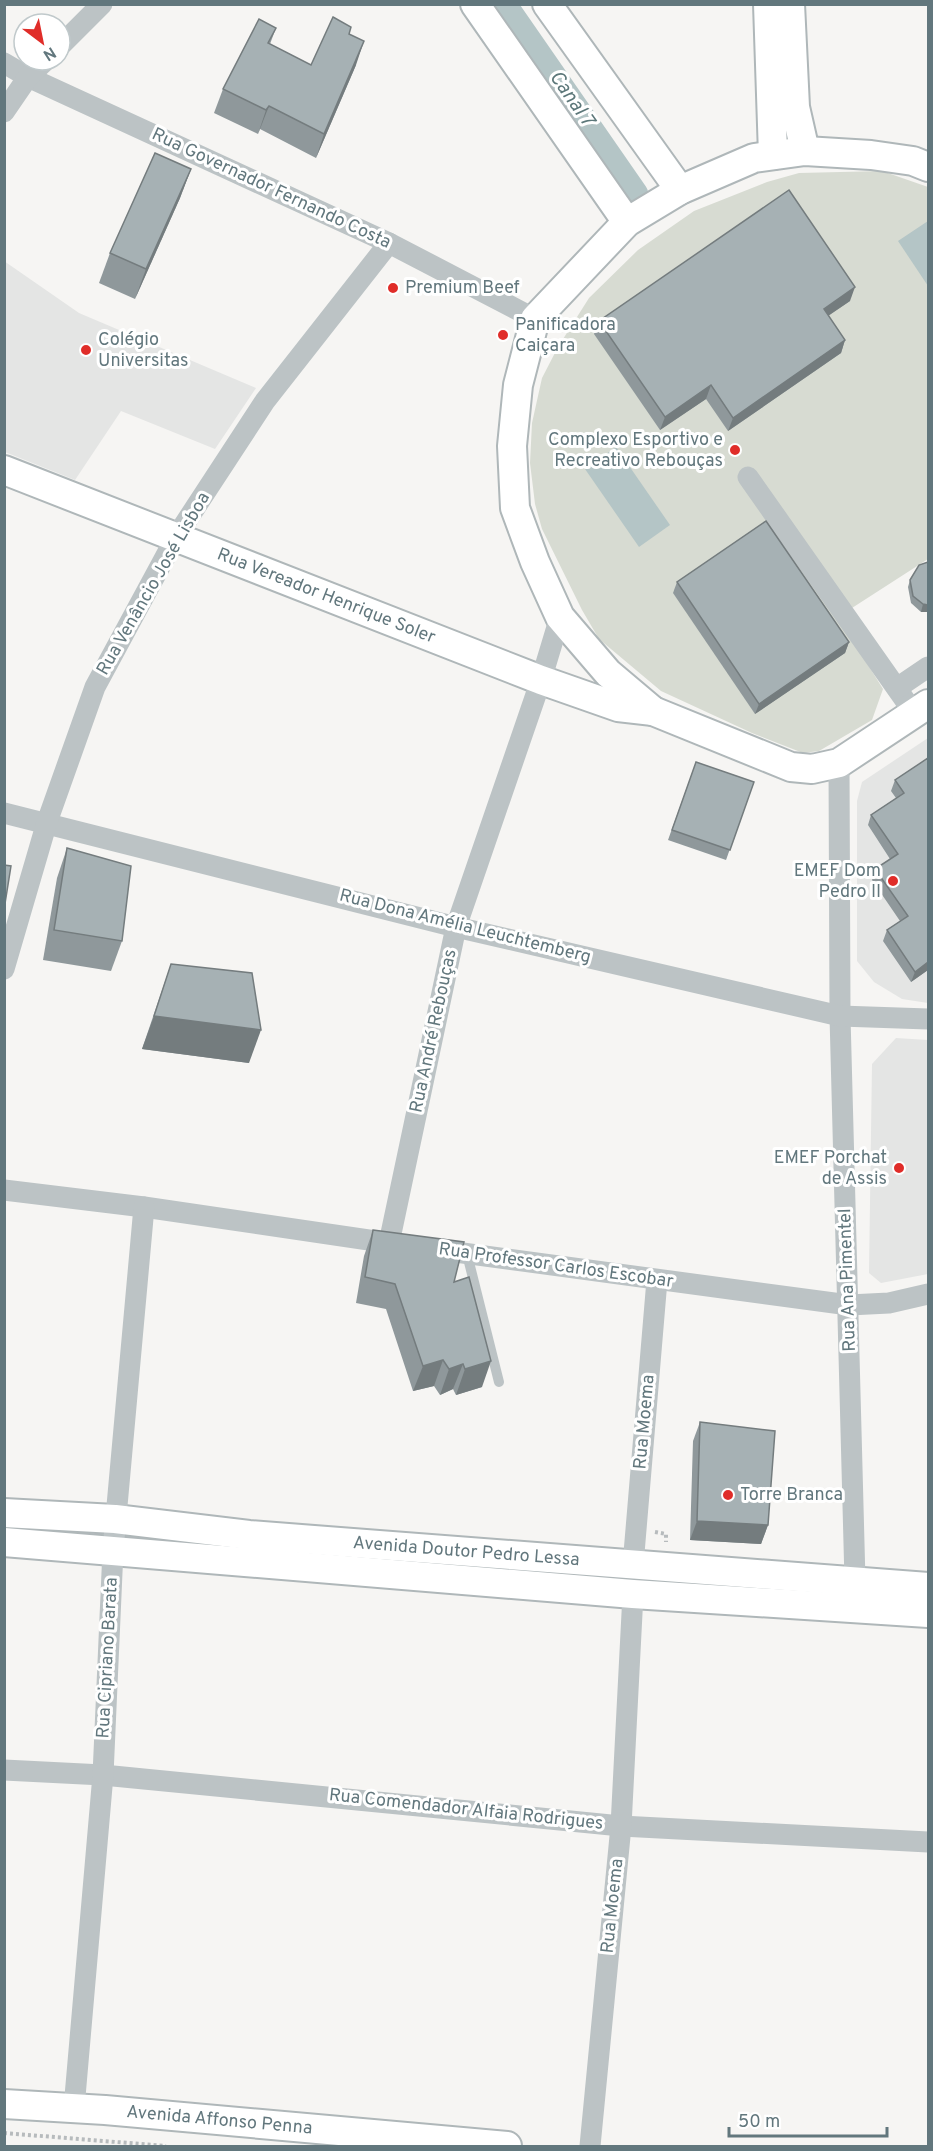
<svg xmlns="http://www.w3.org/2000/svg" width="933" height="2151" font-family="Overpass,sans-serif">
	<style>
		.built { fill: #e4e5e4 }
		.green { fill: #d7dbd2 }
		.water { fill: #b4c5c6 }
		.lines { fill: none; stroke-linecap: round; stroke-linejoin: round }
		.canal { stroke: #b4c5c6; stroke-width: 22 }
		.secondary-casing { stroke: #afb7b9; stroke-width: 32 }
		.path { stroke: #b7bbbd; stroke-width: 4; stroke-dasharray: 3 3; stroke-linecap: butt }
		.lane { stroke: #bcc3c5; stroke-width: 10 }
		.street { stroke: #bcc3c5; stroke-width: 21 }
		.secondary { stroke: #fff; stroke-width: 28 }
		.wall { fill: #8f989b }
		.shaded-wall { fill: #747c7e }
		.building { fill: #a6b1b4; stroke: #747c7e; stroke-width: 1.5 }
		.poi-dot { fill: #e02d29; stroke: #fff; stroke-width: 2 }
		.labels { text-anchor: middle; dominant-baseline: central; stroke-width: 6; stroke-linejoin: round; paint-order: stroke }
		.street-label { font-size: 18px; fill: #62777d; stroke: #fff }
		.poi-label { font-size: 18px; fill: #62777d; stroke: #fff; text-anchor: start }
		.water-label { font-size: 20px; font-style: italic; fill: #5c7779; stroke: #fff }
	</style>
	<rect width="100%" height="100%" fill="#f6f5f3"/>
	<g class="built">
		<path d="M4,261L79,313L256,388L215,449L121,411L75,480L5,452Z"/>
		<path d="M928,738V1003L902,999L874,982L857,961V801L862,782Z"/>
		<path d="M896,1038L928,1040V1274L881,1283L869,1273L872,1064Z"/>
	</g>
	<path class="green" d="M882,171L928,187V559L838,617L883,689L872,720L819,751L803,753L752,733L661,691L599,639L582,610L542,529L535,504L530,463L532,423L542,378L558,347L589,298L638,250L694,211L767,182L799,173Z"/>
	<g class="water">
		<path d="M928,221V286L898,241Z"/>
		<path d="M616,447L670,525L639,547L585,469Z"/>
	</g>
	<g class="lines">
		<path class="canal" d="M506,4L637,193"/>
		<defs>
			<g id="secondary">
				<path d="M475,4L627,222"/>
				<path d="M547,4L680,190"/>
				<path d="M768,4L773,155"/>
				<path d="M790,4L795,107L805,151"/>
				<path d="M928,167L913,161L871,155L805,151L754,158L680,190L627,222L535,319L518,385L512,446L515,508L535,562L560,617L608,673L653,711L791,767L812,769L839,763L928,704"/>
				<path id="s1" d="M4,470L541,680L618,707L653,711"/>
				<path id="s2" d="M4,1513L115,1519L249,1535L928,1587"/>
				<path d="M4,1542L633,1594L928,1613"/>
				<path id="s3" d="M4,2104L105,2110L507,2146"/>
			</g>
		</defs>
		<use href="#secondary" class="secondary-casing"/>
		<g class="path">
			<path d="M655,1532L666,1534V1542"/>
			<path d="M4,2133L166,2146"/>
		</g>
		<path class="lane" d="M467,1254L499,1382"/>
		<g class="street">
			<path d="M60,46L102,4"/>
			<path d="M4,63L28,77L389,243L535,319"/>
			<path d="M4,112L28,77L46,60"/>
			<path d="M748,477L914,713"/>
			<path d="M897,688L928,667"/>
			<path d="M839,763L840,1016L855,1581"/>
			<path d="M4,813L456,927L840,1016L928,1019"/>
			<path d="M4,969L47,822L95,687L176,537L265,401L389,243"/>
			<path d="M4,1190L144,1207L396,1244"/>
			<path d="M389,1243L456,927L541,680L560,617"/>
			<path d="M433,1249L849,1305L889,1303L928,1294"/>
			<path d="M633,1565L657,1280"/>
			<path d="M4,1770L103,1775L621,1826L928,1842"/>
			<path d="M74,2108L103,1775L113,1550L144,1207"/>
			<path d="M590,2146L621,1826L633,1594"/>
		</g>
		<use href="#secondary" class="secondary"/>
	</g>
	<g class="wall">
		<path d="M276,28L270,44L311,65L349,34L356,65L316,158L260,129L258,134L214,113L223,89Z"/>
		<path d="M191,169L180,198L135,299L99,283L110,253Z"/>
		<path d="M850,301L828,316L845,340L841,353L728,431L706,399L660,430L594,334L599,321Z"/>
		<path d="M928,562V612H921L911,603L908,587L910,580Z"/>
		<path d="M677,582L849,642L845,653L755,714L673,593Z"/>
		<path d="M928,758V970L911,982L883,941L887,930L900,921L872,880L875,869L890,859L868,825L871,815L896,798L891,791L895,780Z"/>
		<path d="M696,762L754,782L726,860L668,840Z"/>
		<path d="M67,848L122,941L111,971L43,960L57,878Z"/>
		<path d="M171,964L249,1063L142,1049Z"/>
		<path d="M373,1230L454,1282L482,1387L456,1395L453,1389L440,1395L434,1386L413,1391L386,1309L356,1303L364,1256Z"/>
		<path d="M700,1422L768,1525L761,1544L690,1540L693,1441Z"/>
	</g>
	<g class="shaded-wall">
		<path d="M364,41L356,65L316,158L324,134Z"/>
		<path d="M269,106L260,129L258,134L266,110Z"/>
		<path d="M191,169L180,198L135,299L146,269Z"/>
		<path d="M855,287L850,301L819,322L824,309Z"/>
		<path d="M845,340L841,353L728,431L733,418Z"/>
		<path d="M711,385L706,399L660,430L665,417Z"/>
		<path d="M923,604L928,605V612H921Z"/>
		<path d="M849,642L845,653L755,714L759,704Z"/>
		<path d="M928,962V970L911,982L915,972Z"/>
		<path d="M154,1016L261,1030L249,1063L142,1049Z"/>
		<path d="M443,1360L434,1386L413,1391L423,1366Z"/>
		<path d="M491,1361L482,1387L456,1395L465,1369Z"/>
		<path d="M463,1364L453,1389L440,1395L449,1369Z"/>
		<path d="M697,1521L768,1525L761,1544L690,1540Z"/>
	</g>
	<g class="building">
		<path d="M333,17L351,27L349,34L364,41L324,134L269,106L266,110L223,89L259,19L276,28L268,43L311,65Z"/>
		<path d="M155,153L191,169L146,269L110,253Z"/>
		<path d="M789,190L855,287L824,309L845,340L733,418L711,385L665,417L599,321Z"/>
		<path d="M766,521L849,642L759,704L677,582Z"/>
		<path d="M928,562V605L923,604L913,596L910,580L919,565Z"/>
		<path d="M928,758V962L915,972L887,930L908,916L875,869L898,854L871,815L904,793L895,780Z"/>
		<path d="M696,762L754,782L730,850L672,830Z"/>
		<path d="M67,848L131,866L122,941L54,930Z"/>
		<path d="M4,865L11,866L4,910Z"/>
		<path d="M171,964L252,973L261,1030L154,1016Z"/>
		<path d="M373,1230L464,1242L454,1282L469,1277L491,1361L465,1369L463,1364L449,1369L443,1360L423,1366L395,1284L365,1277Z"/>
		<path d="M700,1422L775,1431L768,1525L697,1521Z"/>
	</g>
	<g class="poi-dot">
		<circle cx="393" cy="288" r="6"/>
		<circle cx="503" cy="335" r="6"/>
		<circle cx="86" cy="350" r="6"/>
		<circle cx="735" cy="450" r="6"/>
		<circle cx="893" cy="881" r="6"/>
		<circle cx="899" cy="1168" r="6"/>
		<circle cx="728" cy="1495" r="6"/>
	</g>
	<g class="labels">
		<g class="street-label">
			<text transform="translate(271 189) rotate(25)">Rua Governador Fernando Costa</text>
			<text transform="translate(154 584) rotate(-60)">Rua Venâncio José Lisboa</text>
			<text stroke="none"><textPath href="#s1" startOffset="346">Rua Vereador Henrique Soler</textPath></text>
			<text transform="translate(465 927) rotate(14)">Rua Dona Amélia Leuchtemberg</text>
			<text transform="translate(434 1031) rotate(-78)">Rua André Rebouças</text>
			<text transform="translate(556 1266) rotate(8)">Rua Professor Carlos Escobar</text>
			<text transform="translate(848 1280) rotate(-92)">Rua Ana Pimentel</text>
			<text transform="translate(645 1422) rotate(-85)">Rua Moema</text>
			<text stroke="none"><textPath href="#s2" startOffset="464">Avenida Doutor Pedro Lessa</textPath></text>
			<text transform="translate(108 1658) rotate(-87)">Rua Cipriano Barata</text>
			<text transform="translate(466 1810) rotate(6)">Rua Comendador Alfaia Rodrigues</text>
			<text transform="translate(613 1906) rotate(-84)">Rua Moema</text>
			<text stroke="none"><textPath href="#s3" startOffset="216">Avenida Affonso Penna</textPath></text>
		</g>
		<g class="poi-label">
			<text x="405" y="288">Premium Beef</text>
			<text x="515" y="325">Panificadora<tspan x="515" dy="21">Caiçara</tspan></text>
			<text x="98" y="340">Colégio<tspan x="98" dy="21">Universitas</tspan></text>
			<text x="723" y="440" text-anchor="end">Complexo Esportivo e<tspan x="723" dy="21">Recreativo Rebouças</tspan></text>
			<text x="881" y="871" text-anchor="end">EMEF Dom<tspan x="881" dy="21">Pedro II</tspan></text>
			<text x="887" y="1158" text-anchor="end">EMEF Porchat<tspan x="887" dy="21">de Assis</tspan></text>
			<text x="740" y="1495">Torre Branca</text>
		</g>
		<g class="water-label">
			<text transform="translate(571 99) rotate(55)">Canal 7</text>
		</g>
	</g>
	<rect width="933" height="2151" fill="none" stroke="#62777d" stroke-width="12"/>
	<g transform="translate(42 42) rotate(148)"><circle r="28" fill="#ffffff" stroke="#c0c9cb" stroke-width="1.5"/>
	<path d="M0-4.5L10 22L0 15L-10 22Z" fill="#e02d29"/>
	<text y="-9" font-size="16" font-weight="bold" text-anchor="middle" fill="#62777d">N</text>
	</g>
	<path d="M729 2127v9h158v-9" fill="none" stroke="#62777d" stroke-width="3"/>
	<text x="738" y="2127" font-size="18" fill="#62777d" stroke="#ffffff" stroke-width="4.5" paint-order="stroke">50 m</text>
</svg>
